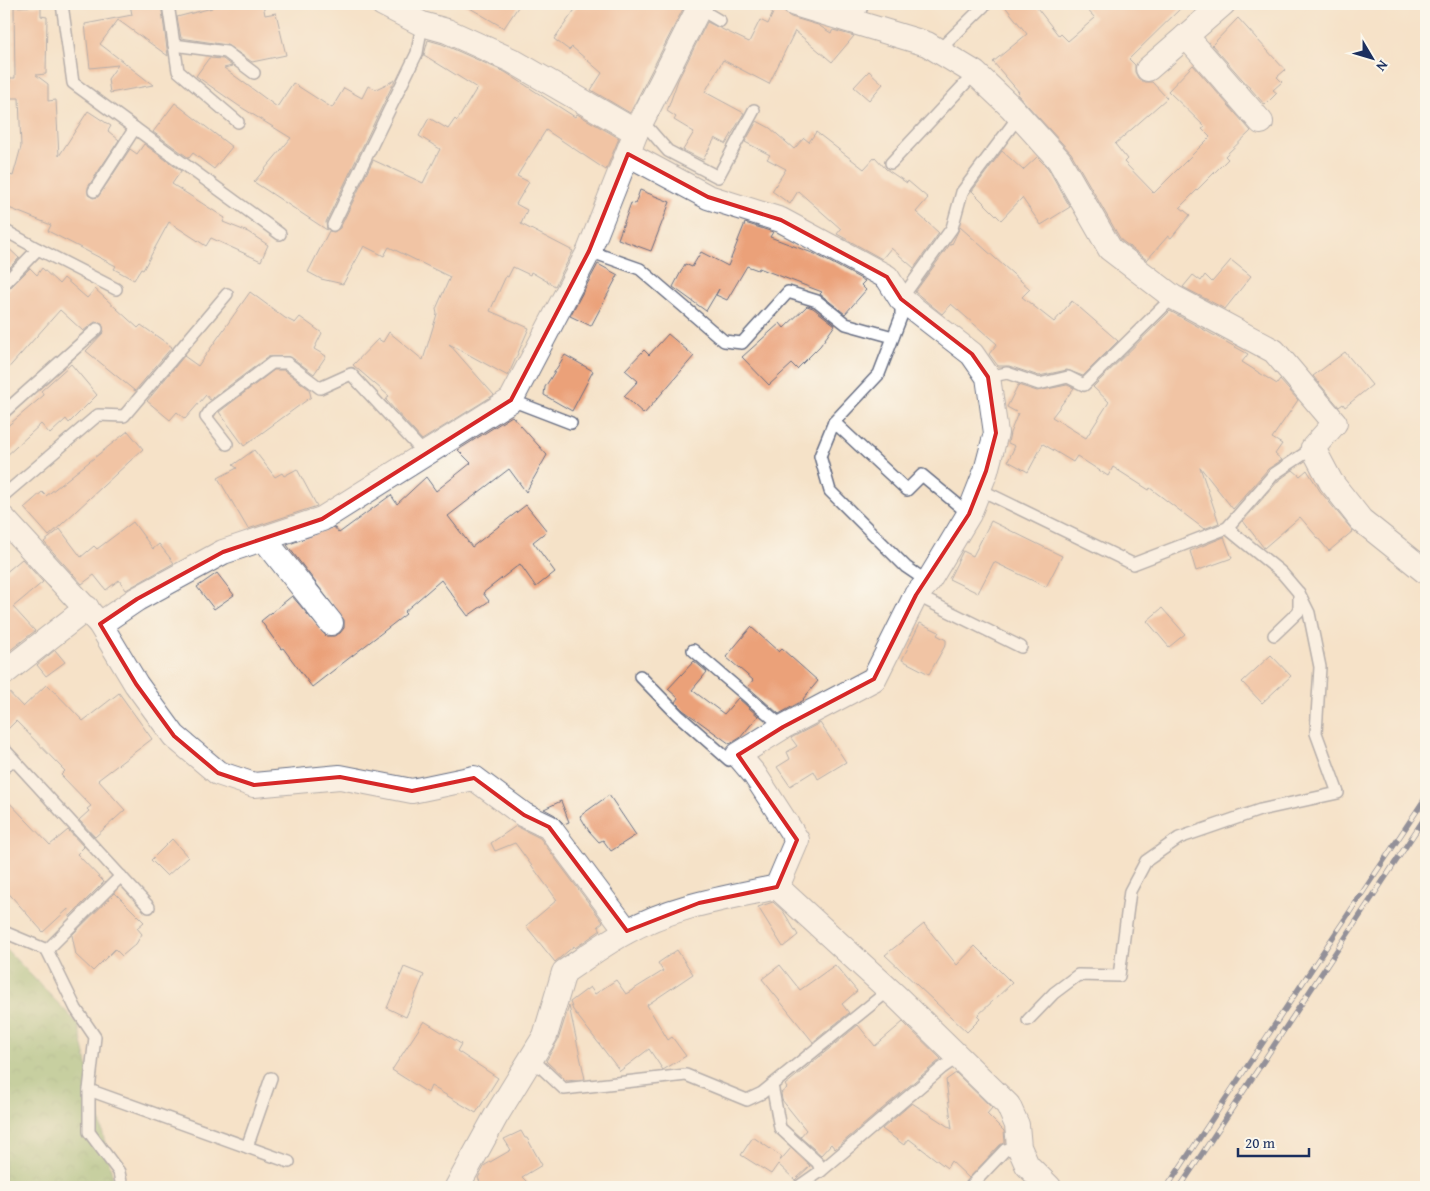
<svg xmlns="http://www.w3.org/2000/svg" width="1430" height="1191" font-family="'Gentium Book Plus',serif">
	<style>
		.forest { fill: url(#forest-crowns); stroke: #547466 }
		.building { fill: #eba179 }
		.lines { fill: none; stroke-linecap: round; stroke-linejoin: round }
		.lane-casing { stroke: #676e83; stroke-width: 14 }
		.street-casing { stroke: #676e83; stroke-width: 26 }
		.lane { stroke: #fff; stroke-width: 11 }
		.street { stroke: #fff; stroke-width: 24 }
		.rail-casing { stroke: #1b2f5e; stroke-width: 5.5 }
		.rail { stroke: #fbf7ec; stroke-width: 4; stroke-dasharray: 11; stroke-linecap: butt }
		.marked { fill: none; stroke: #d62828; stroke-width: 4; stroke-linejoin: round }
	</style>
	<defs>
		<pattern id="forest-crowns" width="20" height="18" patternUnits="userSpaceOnUse" patternTransform="scale(1.25)"><rect width="20" height="18" fill="#8eb86f"/><path d="M2 6a3 3 0 1 1 6 0M12 15a3 3 0 1 1 6 0" fill="none" stroke="#73965e"/></pattern>
	</defs>
	<rect width="100%" height="100%" fill="#fbf7ec"/>
	<filter id="ink" filterUnits="userSpaceOnUse"><feTurbulence type="fractalNoise" baseFrequency=".02" numOctaves="2"/><feDisplacementMap in="SourceGraphic" scale="10" xChannelSelector="R" yChannelSelector="G"/><feConvolveMatrix kernelMatrix="1 2 1 2 8 2 1 2 1" color-interpolation-filters="sRGB"/></filter>
	<filter id="wash" filterUnits="userSpaceOnUse"><feTurbulence type="fractalNoise" baseFrequency=".0096" numOctaves="4" result="noise"/><feDisplacementMap in="SourceGraphic" scale="20" xChannelSelector="R" yChannelSelector="G"/><feGaussianBlur stdDeviation="1.12" result="paint"/><feColorMatrix in="noise" values="0 0 0 0 0 0 0 0 0 0 0 0 0 0 0 0 0 1.4 0 .05"/><feComposite in="paint" operator="in"/></filter>
	<g filter="url(#wash)">
		<rect width="100%" height="100%" fill="#f5e2c8"/>
		<path class="forest" d="M4,947L78,1024L115,1187H4Z"/>
		<g id="blocks">
			<g class="building">
				<path d="M130,4H161L168,56L118,20L100,44L153,85L110,93L108,79L118,65L90,68L85,24L132,15Z"/>
				<path d="M211,4H263L265,15L276,13L286,55L252,62L227,45L181,38L177,17L212,8Z"/>
				<path d="M463,4H520L504,28Z"/>
				<path d="M579,4H674L683,9L630,113L591,90L602,73L572,47L569,50L554,39Z"/>
				<path d="M769,4H780L785,13L791,17L818,25L831,33L833,30L854,36L832,62L795,31L769,84L723,60L705,92L744,113L726,144L715,138L703,160L683,150L694,132L674,120L676,117L667,111L678,80L707,22L749,42L760,20L768,24L773,13L766,7Z"/>
				<path d="M1003,4H1034L1059,36L1061,34L1068,41L1095,18L1082,4H1185L1129,59L1135,65V72L1138,78L1144,82H1152L1167,98L1115,144L1127,159L1124,162L1154,193L1210,137L1202,129L1205,127L1168,91L1193,65L1251,131L1225,156L1228,159L1180,207L1190,215L1171,238L1168,236L1147,260L1121,240L1071,153L1017,94L1019,92L993,62L1027,34Z"/>
				<path d="M41,6V16L47,17L46,74L36,75L48,84V101L56,100L59,156L88,111L111,126L108,131L119,140L88,187V195L93,198L98,197L130,149L137,154L144,144L181,171L172,184L225,218L223,222L248,232L268,245L261,261L211,238L206,246L169,222L143,270L141,269L134,280L114,269L116,266L48,231L51,225L4,206V173L13,176L21,147L19,98H10V78H15L14,7Z"/>
				<path d="M1238,18L1285,70L1277,77L1282,82L1273,90L1277,93L1265,105L1212,45Z"/>
				<path d="M428,40L442,44L505,72L575,117L577,114L619,138L606,170L546,130L517,176L529,182L516,204L527,210L521,224L573,251L555,286L531,272L530,275L513,267L508,277L506,276L490,311L529,328L508,376L449,344L494,395L422,440L386,400L389,396L353,365L378,339L383,342L389,332L423,360L437,314L436,309L450,277L389,247L384,256L364,246L343,284L321,279L308,272L329,231L334,232L340,228L373,160L423,183L440,149L419,136L429,118L448,129L455,119L457,121L477,88L424,55Z"/>
				<path d="M209,58L223,59L232,66L224,68L277,107L293,83L332,108L344,88L362,98L368,86L376,89L395,80L326,222L327,230L254,182L291,138L239,106L196,76Z"/>
				<path d="M869,71L883,84L869,100L854,87Z"/>
				<path d="M175,103L232,147L214,169L193,153L189,158L153,132Z"/>
				<path d="M757,121L770,128L794,149L804,138L809,142L816,132L864,169L875,157L886,169L907,183L908,181L928,198L916,212L939,233L914,268L891,248L882,259L837,234L841,229L798,191L790,204L772,191L786,169L767,159L770,155L745,142Z"/>
				<path d="M1002,151L1023,170L1037,157L1048,168L1070,207L1041,225L1022,198L1001,220L972,191Z"/>
				<path d="M640,190L670,202L651,251L618,239L631,203L635,204Z"/>
				<path d="M745,223L773,232L770,237L815,254L865,281L861,285L866,290L845,314L820,294L822,292L759,268L758,270L747,266L727,300L716,295L719,289L706,311L673,287L685,264L692,267L701,252L728,266Z"/>
				<path d="M960,227L1030,289L1022,297L1054,322L1072,301L1118,341L1083,376L1067,370L1039,376L1009,366H998L989,354L997,344L951,304L942,314L915,292L951,243L952,244Z"/>
				<path d="M4,244L19,258L4,273Z"/>
				<path d="M1231,260L1251,276L1225,309L1183,287L1193,275L1201,281L1205,275L1212,282Z"/>
				<path d="M598,264L618,275L591,326L570,316Z"/>
				<path d="M30,268L37,275L42,268L59,284L64,278L87,298L95,289L138,328L141,325L172,347L135,391L86,351L104,332L102,324L95,322L83,331L60,310L4,373V291L9,289Z"/>
				<path d="M250,292L285,318L295,323L300,317L322,333L314,349L326,356L314,374L291,357H268L210,400L206,395L185,419L177,412L170,420L147,401L184,356L198,366Z"/>
				<path d="M807,306L813,308L835,325L820,346L797,369L792,364L769,385L742,357L780,323L784,328Z"/>
				<path d="M1170,311L1248,354L1242,362L1277,384L1280,380L1298,400L1272,438L1282,444L1275,454L1282,460L1268,469L1233,509L1200,467L1219,523L1204,529L1150,488L1149,490L1113,467L1108,476L1077,456L1073,462L1043,444L1028,472L1008,461L1015,446L1008,443L1010,433L1018,413L1007,407L1018,385L1037,391L1067,385L1074,388L1052,417L1086,438L1109,402L1093,387Z"/>
				<path d="M668,334L694,356L644,414L624,396L638,381L625,370L644,350L649,355Z"/>
				<path d="M1345,352L1372,385L1345,407L1343,404L1339,407L1313,376Z"/>
				<path d="M565,355L593,371L572,411L544,395L545,387Z"/>
				<path d="M71,364L97,395L69,423L66,419L50,434L41,424L4,458V429L44,395L41,391Z"/>
				<path d="M274,370H284L309,389L311,397L244,446L219,412Z"/>
				<path d="M512,416L547,455L526,492L509,469L448,516L472,547L526,505L547,531L533,542L555,572L536,587L520,564L483,593L489,601L468,616L441,580L404,612L406,614L312,687L283,648L281,649L261,621L292,596L326,636H334L340,633L344,628V620L287,545L334,527L339,533L391,495L397,504L426,477L436,491L471,463L458,450Z"/>
				<path d="M128,431L143,449L49,536L24,508L42,492L46,496Z"/>
				<path d="M254,450L275,477L282,473L284,476L297,469L317,506L248,529L218,478L237,468L233,465Z"/>
				<path d="M1293,470L1300,476L1307,470L1320,491L1353,531L1329,551L1300,517L1264,548L1243,521L1279,480Z"/>
				<path d="M991,521L1062,556L1046,587L994,562L978,593L949,579L963,551L973,556Z"/>
				<path d="M133,522L153,549L159,544L174,563L126,590L119,580L106,590L94,575L82,584L44,542L60,529L81,557L94,546L97,549Z"/>
				<path d="M1224,537L1232,558L1196,571L1190,551Z"/>
				<path d="M22,559L43,582L13,607L35,631L4,655V574Z"/>
				<path d="M217,573L234,595L214,609L197,587Z"/>
				<path d="M1162,608L1185,634L1169,647L1147,621Z"/>
				<path d="M920,623L939,632L937,635L946,640V644L929,674L902,660Z"/>
				<path d="M751,627L779,652L782,649L818,681L803,699L804,700L779,714L748,687L753,680L726,657Z"/>
				<path d="M55,650L65,662L46,676L37,665Z"/>
				<path d="M1271,655L1291,676L1262,703L1242,682Z"/>
				<path d="M694,661L707,672L692,690L724,714L738,698L758,716L740,738L730,744L683,710L675,702L678,698L668,689Z"/>
				<path d="M47,684L83,721L119,693L152,739L98,780L125,810L95,837L79,820L89,811L87,809L91,806L61,775L65,771L16,721L4,733V687L23,707Z"/>
				<path d="M820,723L846,762L818,779L814,771L790,786L777,767L790,759L787,752L797,746L791,738Z"/>
				<path d="M609,795L636,835L611,851L603,840L599,842L589,831L580,816Z"/>
				<path d="M4,797L50,845L68,830L84,847L77,854L104,882L69,917L68,909L43,932L4,888Z"/>
				<path d="M561,801L569,822L564,824L555,815L544,809Z"/>
				<path d="M516,826L540,838L603,922L598,926L601,930L575,948L574,946L555,962L526,926L557,900L515,843L495,851L491,843Z"/>
				<path d="M172,839L188,857L167,876L151,860Z"/>
				<path d="M115,893L144,922L137,928L142,934L136,944L122,956L115,949L93,971L76,955L72,935Z"/>
				<path d="M773,902L783,911L798,935L783,947L758,907Z"/>
				<path d="M924,924L957,965L975,946L1012,983L977,1016L980,1019L967,1032L885,955Z"/>
				<path d="M677,950L693,974L647,1005L668,1040L672,1037L686,1056L663,1070L649,1049L620,1071L573,1010L570,1002L590,987L595,994L616,980L626,994L663,971L658,963Z"/>
				<path d="M780,965L800,990L835,965L857,991L842,1004L849,1013L813,1042L762,979Z"/>
				<path d="M404,967L424,975L406,1017L387,1008Z"/>
				<path d="M569,1006L585,1079L567,1081L546,1061L558,1040Z"/>
				<path d="M424,1021L461,1044L457,1051L498,1078L476,1113L431,1086L428,1093L392,1070Z"/>
				<path d="M903,1022L941,1059L835,1149L831,1144L821,1155L800,1137L806,1130L782,1100L781,1093L787,1088L785,1085L858,1025L875,1046Z"/>
				<path d="M956,1073L992,1108L987,1114L1004,1131L1005,1142L1000,1145L969,1178L951,1161L947,1168L909,1139L904,1145L882,1129L912,1103L952,1129L946,1080Z"/>
				<path d="M521,1131L525,1138H527L542,1165L522,1177L532,1187H483L478,1178L485,1165L511,1150L504,1139Z"/>
				<path d="M753,1137L782,1157L779,1162L791,1148L810,1166L795,1180L778,1164L771,1174L741,1155Z"/>
			</g>
		</g>
	</g>
	<g filter="url(#ink)">
		<use href="#blocks" fill-opacity="0" stroke="#676e83" stroke-width="1"/>
		<g class="lines">
			<defs>
				<g id="lane">
					<path d="M62,4L73,83L280,234"/>
					<path d="M168,4L178,71L238,122"/>
					<path d="M698,8L720,21"/>
					<path d="M856,21L863,4"/>
					<path d="M174,45L226,52L254,73"/>
					<path d="M938,51L986,4"/>
					<path d="M642,121L668,151L718,177L754,110"/>
					<path d="M891,163L975,73"/>
					<path d="M94,191L135,128"/>
					<path d="M333,225L417,53L422,24"/>
					<path d="M4,230L38,249"/>
					<path d="M589,251L640,269L724,341L742,343L788,292L817,301L846,324L893,337"/>
					<path d="M4,284L38,249L116,289"/>
					<path d="M988,377L1007,373L1039,384L1068,377L1084,385L1173,297"/>
					<path d="M511,400L571,423"/>
					<path d="M4,412L97,329"/>
					<path d="M834,422L820,456L830,491L906,567L928,582"/>
					<path d="M227,444L206,417L212,408L272,363H287L320,388L351,374L425,454"/>
					<path d="M979,489L1133,564L1227,528L1274,474L1313,448"/>
					<path d="M4,495L98,415L124,416L227,294"/>
					<path d="M969,514L922,475L907,490L834,422L879,374L901,317V299L952,228L962,192L1019,116"/>
					<path d="M1227,528L1282,573L1299,593V611L1274,635"/>
					<path d="M916,595L1021,647"/>
					<path d="M693,650L783,727"/>
					<path d="M640,676L678,715L729,760L738,755"/>
					<path d="M4,749L149,907"/>
					<path d="M4,768L13,759"/>
					<path d="M121,876L47,950L76,1009L95,1037L89,1090V1132L119,1172L122,1187"/>
					<path d="M4,932L47,950"/>
					<path d="M1028,1020L1054,993L1078,975L1119,976L1130,891L1146,861L1179,838L1260,810L1338,793L1316,733L1320,667L1309,613L1299,593"/>
					<path d="M531,1058L564,1089L686,1075L747,1100L762,1093L888,991"/>
					<path d="M772,1085L780,1128L818,1163L821,1171"/>
					<path d="M89,1090L289,1162"/>
					<path d="M247,1147L271,1078"/>
					<path d="M798,1187L821,1171L942,1068L958,1057"/>
					<path d="M970,1187L1005,1150L1019,1147"/>
				</g>
				<g id="street">
					<path d="M383,4L422,24L447,31L511,60L636,132"/>
					<path d="M795,4L927,44L975,73L1011,107L1059,160L1110,249L1173,297L1274,351L1335,423L1313,448L1331,482L1361,520L1426,572"/>
					<path d="M1186,36L1261,122"/>
					<path d="M1148,69L1223,4"/>
					<path d="M628,154L708,197L781,220L887,277L901,299L972,354L988,377L996,433L986,471L969,514L928,582L916,595L874,679L783,727L738,755L755,775L797,840L777,887"/>
					<path d="M4,519L100,624L136,684L174,736L218,773L254,785L340,777L412,791L474,778L524,815L549,827L627,931"/>
					<path d="M264,539L331,623"/>
					<path d="M100,624L137,599L223,552L322,519L511,400L589,251L636,132L701,4"/>
					<path d="M4,673L87,608"/>
					<path d="M777,887L898,998L1008,1105L1017,1125L1019,1147L1027,1165L1049,1187"/>
					<path d="M457,1187L496,1116L545,1036L564,972C585,958 605,943 626,932C672,906 726,898 777,887"/>
				</g>
			</defs>
			<use href="#lane" class="lane-casing"/>
			<use href="#street" class="street-casing"/>
			<use href="#lane" class="lane"/>
			<use href="#street" class="street"/>
			<defs>
				<g id="rail">
					<path d="M1167,1187L1426,797"/>
					<path d="M1180,1187L1426,816"/>
				</g>
			</defs>
			<use href="#rail" class="rail-casing"/>
			<use href="#rail" class="rail"/>
		</g>
	</g>
	<path d="M0 0H1430V1191H0ZM628,154L708,197L781,220L887,277L901,299L972,354L988,377L996,433L986,471L969,514L916,595L874,679L783,727L738,755L797,840L777,887L699,903L627,931L549,827L524,815L474,778L412,791L340,777L254,785L218,773L174,736L136,684L100,624L137,599L223,552L322,519L511,400L589,251Z" fill="#f5e2c8" fill-opacity=".55" fill-rule="evenodd"/>
	<path class="marked" d="M628,154L708,197L781,220L887,277L901,299L972,354L988,377L996,433L986,471L969,514L916,595L874,679L783,727L738,755L797,840L777,887L699,903L627,931L549,827L524,815L474,778L412,791L340,777L254,785L218,773L174,736L136,684L100,624L137,599L223,552L322,519L511,400L589,251Z"/>
	<rect width="1430" height="1191" fill="none" stroke="#fbf7ec" stroke-width="20"/>
	<g transform="translate(1372 58) rotate(128)" stroke="#fbf7ec" stroke-width="4" paint-order="stroke">
	<path d="M0-4L9 19L0 12L-9 19Z" fill="#1b2f5e"/>
	<text y="-8" font-size="14" font-weight="bold" text-anchor="middle" fill="#1b2f5e">N</text>
	</g>
	<path d="M1238 1148v8h71v-8" fill="none" stroke="#1b2f5e" stroke-width="2.5"/>
	<text x="1245" y="1148" font-size="15" fill="#1b2f5e" stroke="#fbf7ec" stroke-width="4" paint-order="stroke">20 m</text>
</svg>
